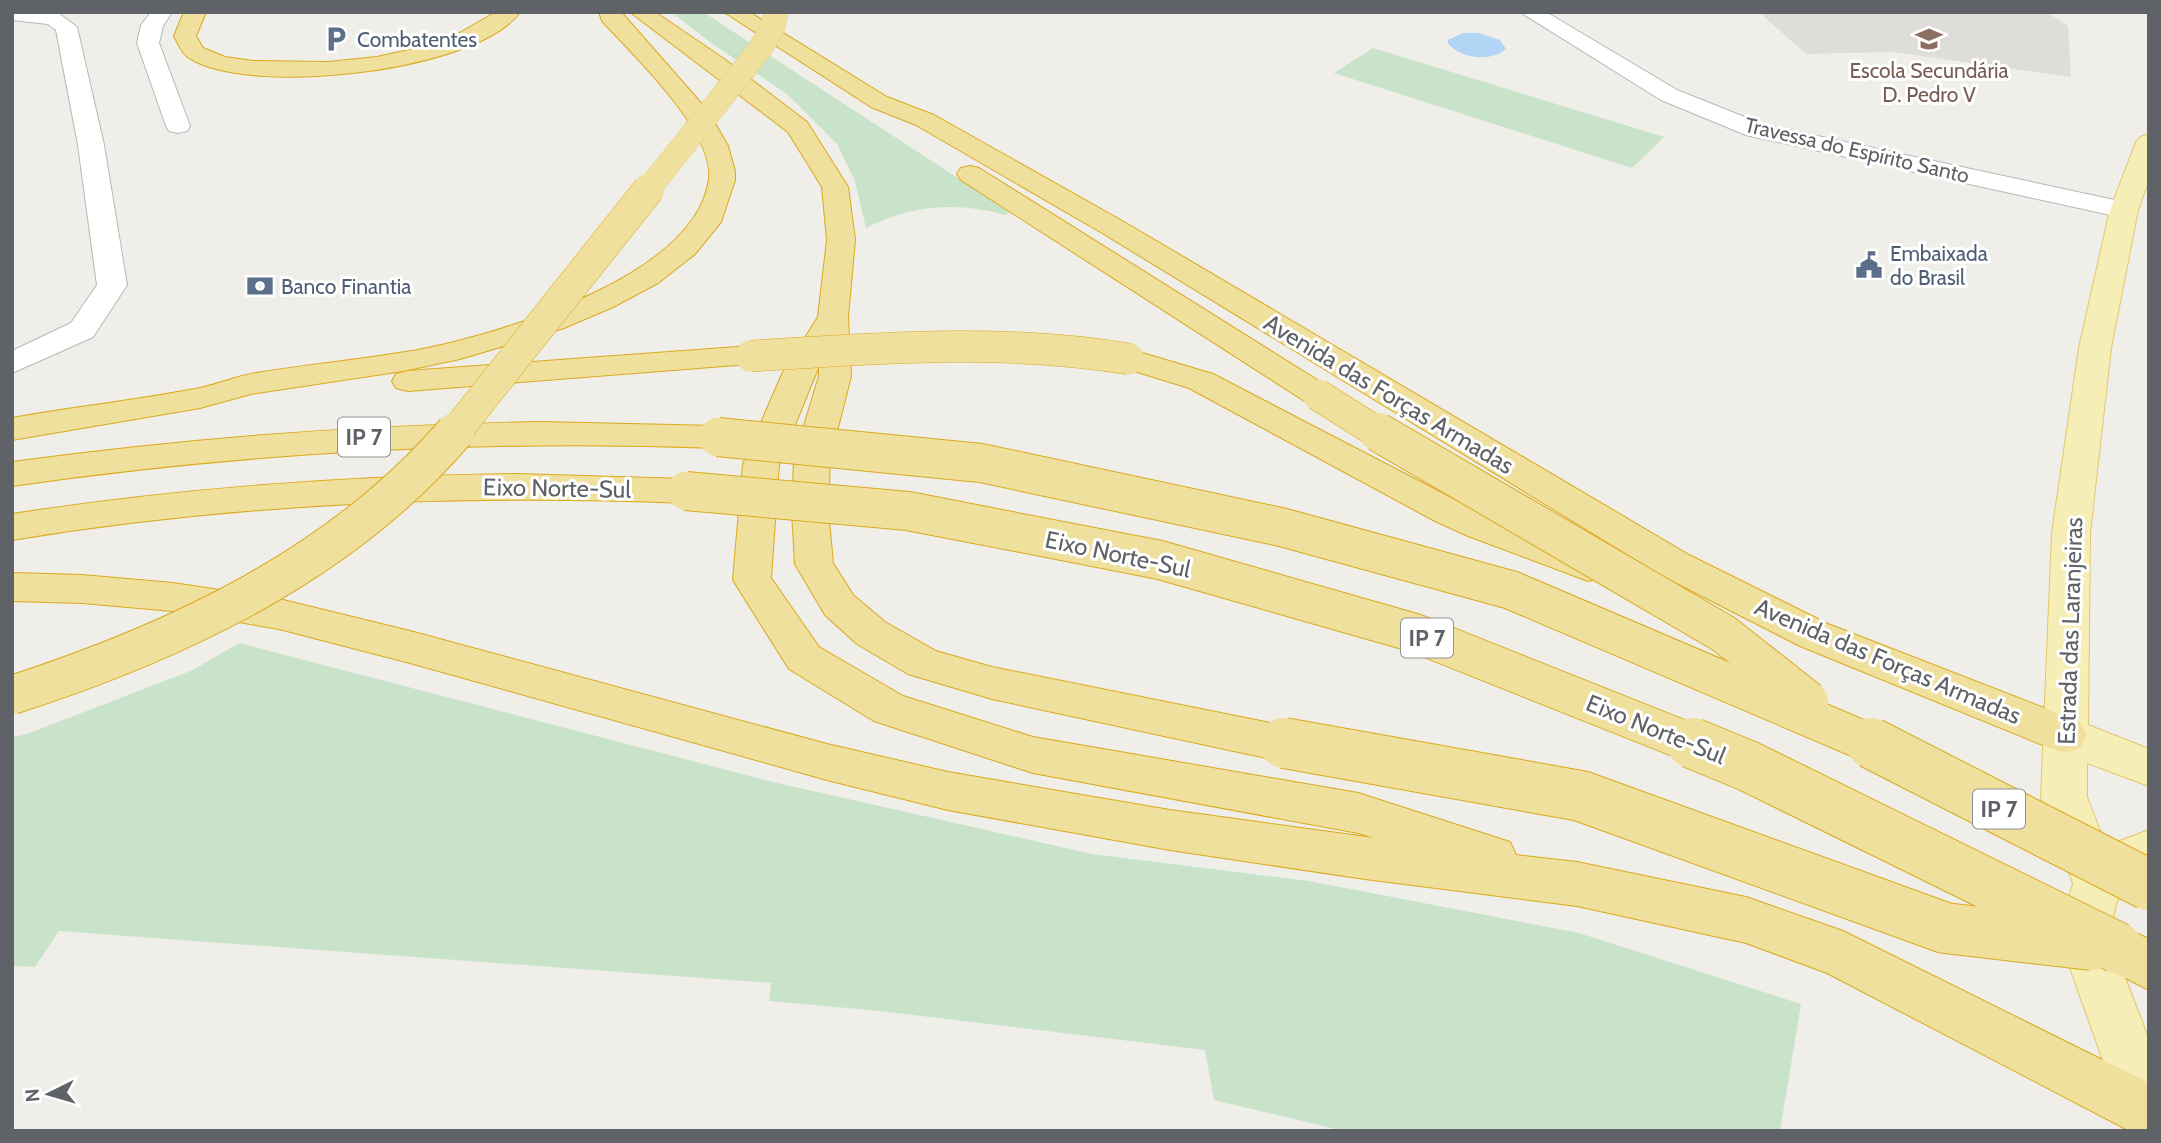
<svg xmlns="http://www.w3.org/2000/svg" width="2161" height="1143" font-family="Cabin,sans-serif">
	<style>
		.education { fill: #dfddd7 }
		.green { fill: #c8e3ca }
		.water { fill: #b3d5f5 }
		.lines { fill: none; stroke-linecap: round; stroke-linejoin: round }
		.minor-casing { stroke: #b5b7bb; stroke-width: 2 }
		.major-casing { stroke: #e1c770; stroke-width: 2 }
		.highway-casing { stroke: #dba91d; stroke-width: 2 }
		.minor { fill: #fff; fill-rule: evenodd }
		.major { fill: #f5eeb7; fill-rule: evenodd }
		.highway { fill: #f0e09e; fill-rule: evenodd }
		.highway-bridge-far3-casing { stroke: #dba91d; stroke-width: 24; stroke-linecap: butt }
		.highway-bridge-far2-casing { stroke: #dba91d; stroke-width: 32; stroke-linecap: butt }
		.highway-bridge-far1-casing { stroke: #dba91d; stroke-width: 40; stroke-linecap: butt }
		.highway-bridge-casing { stroke: #dba91d; stroke-width: 52; stroke-linecap: butt }
		.highway-bridge-far3 { stroke: #f0e09e; stroke-width: 24 }
		.highway-bridge-far2 { stroke: #f0e09e; stroke-width: 31 }
		.highway-bridge-far1 { stroke: #f0e09e; stroke-width: 38 }
		.highway-bridge { stroke: #f0e09e; stroke-width: 50 }
		.labels { text-anchor: middle; dominant-baseline: central; stroke-width: 6; stroke-linejoin: round; paint-order: stroke }
		.far-service-label { font-size: 21px; fill: #4e5e75; stroke: #fff; text-anchor: start }
		.far-education-label { font-size: 21px; fill: #785e54; stroke: #fff }
		.far-street-label { font-size: 21px; fill: #5f6266; stroke: #fff }
		.shield { fill: #fff; stroke: #8f9194; stroke-width: 2 }
		.shield-label { font-size: 23px; font-weight: bold; fill: #5f6266 }
		.street-label { font-size: 24px; fill: #5f6266; stroke: #fff }
	</style>
	<rect width="100%" height="100%" fill="#efeee8"/>
	<path class="education" d="M1759,12H2047L2068,26L2071,77L1893,52L1806,54Z"/>
	<g class="green">
		<path d="M671,12H703L1010,212L1005,215C958,201 909,205 866,228L855,181L837,144L787,94L714,45Z"/>
		<path d="M1373,48L1664,137L1632,168L1334,73Z"/>
		<path d="M239,643L773,782L1092,854L1309,881L1579,933L1801,1004L1780,1131H1344L1214,1100L1205,1050L880,1011L769,1001L771,983L59,931L35,967L12,966V737L27,734L193,670Z"/>
	</g>
	<path class="water" d="M1479,33L1500,40L1506,49C1492,62 1459,59 1448,43V40L1463,33Z"/>
	<g class="lines">
		<defs>
			<g id="minor">
				<path d="M12,12H57L77,27L104,145L127,285L93,337L12,373V351L71,323L97,285L78,145L56,30L48,24L12,20Z"/>
				<path d="M151,12H172L163,26L159,43L190,126L187,131L178,133L169,131L166,126L137,43L141,25Z"/>
				<path d="M1520,12H1546L1677,90L1762,124L2124,202L2134,204L2138,210L2134,216L2124,218L1746,135L1661,100Z"/>
			</g>
			<path id="major" d="M2149,134V179L2138,210L2111,348L2090,533L2088,725L2149,749V786L2087,763V797L2106,846L2149,830V872C2077,900 2134,990 2148,1039C2154,1060 2149,1107 2149,1131H2128L2069,965L2063,920L2073,883L2041,797L2052,533L2079,348L2110,210L2136,142L2140,137Z"/>
			<g id="highway">
				<path d="M184,12H206L196,36L203,48L225,57L253,61L328,62L377,57L409,50L456,35L496,12H520C478,72 248,97 189,58C182,54 178,43 174,36Z"/>
				<path d="M599,12H621L708,111L728,146L735,171V180L721,222L695,254L658,283L613,307L564,328L460,359L403,371L251,394L200,408L12,440V418C75,407 138,400 200,388C219,384 237,376 256,373C312,364 368,359 423,349C505,332 696,276 709,179C715,132 633,55 602,21Z"/>
				<path d="M630,12H655L724,59L807,122L848,187L855,240L848,317L851,376L830,459L828,511L833,563L853,595L885,622L936,651L992,667L1276,724L1291,729L1298,742L1291,755L1276,760L992,699L908,674L857,644L825,615L795,564L792,511L794,459L819,376V366L779,464L771,578L819,647L903,696L1033,737L1358,793L1510,842L1516,855L1577,862L1746,897L1843,931L2149,1083V1131L2128,1130L1827,973L1746,943L1577,906L1365,879L1170,850L948,810L827,780L410,663L279,629L173,611L82,603L12,601V573L82,575L173,583L279,599L410,631L827,744L948,772L1170,810L1374,838L1358,833L1033,773L874,721L789,669L733,580L743,464L783,372L818,317L827,240L822,187L788,132Z"/>
				<path d="M724,12H749L887,97L934,115L1124,222L1689,555L1828,624L2080,722L2087,735L2080,748L2065,753L2050,748L1800,646L1661,575L1104,234L916,125L871,107Z"/>
				<path d="M970,166L979,168L1330,388L1335,395L1330,402L1318,405L1306,402L961,180L957,174L961,168Z"/>
				<path d="M751,346L762,349L767,356L762,363L408,391L396,388L392,381L396,374L408,371Z"/>
				<path d="M1129,349L1213,374L1461,503L1602,557L1607,567L1602,577L1588,581L1468,536L1435,521L1189,388L1118,366L1113,359L1118,352Z"/>
				<path d="M541,422L718,426L730,429L735,437L730,445L718,448C479,439 249,452 12,486V462C188,438 363,425 541,422Z"/>
				<path d="M517,474L686,479L699,482L704,491L699,500L686,503C456,494 239,503 12,540V514C180,488 347,476 517,474Z"/>
				<path d="M2118,925L2149,939V990L2100,965L2093,948L2100,931Z"/>
			</g>
		</defs>
		<use href="#minor" class="minor-casing"/>
		<use href="#major" class="major-casing"/>
		<use href="#highway" class="highway-casing"/>
		<use href="#minor" class="minor"/>
		<use href="#major" class="major"/>
		<use href="#highway" class="highway"/>
		<defs>
			<path id="highway-bridge-far3" d="M647,191L760,49L773,27L776,12"/>
			<g id="highway-bridge-far2">
				<path d="M751,356C878,348 1003,338 1129,359"/>
				<path d="M1318,395L1380,434"/>
				<path d="M454,434L649,189"/>
			</g>
			<g id="highway-bridge-far1">
				<path d="M1378,432L1724,634L1809,701"/>
				<path d="M718,437L981,463L1281,527L1511,590L1874,745"/>
				<path d="M686,491L908,511L1160,560L1415,633L1696,745"/>
				<path d="M12,695C176,642 341,565 455,432"/>
				<path d="M1276,742L1294,745"/>
			</g>
			<g id="highway-bridge">
				<path d="M1284,743L1581,796L1945,928L2092,945"/>
				<path d="M1692,743L1748,766L2118,948"/>
				<path d="M1871,743L2149,885"/>
			</g>
		</defs>
		<use href="#highway-bridge-far3" class="highway-bridge-far3-casing"/>
		<use href="#highway-bridge-far2" class="highway-bridge-far2-casing"/>
		<use href="#highway-bridge-far1" class="highway-bridge-far1-casing"/>
		<use href="#highway-bridge" class="highway-bridge-casing"/>
		<use href="#highway-bridge-far3" class="highway-bridge-far3"/>
		<use href="#highway-bridge-far2" class="highway-bridge-far2"/>
		<use href="#highway-bridge-far1" class="highway-bridge-far1"/>
		<use href="#highway-bridge" class="highway-bridge"/>
	</g>
	<defs>
		<symbol id="parking-bare" viewBox="-9 -9 18 18"><path d="M-3.5-5.5H1a3.5 3.5 0 0 1 0 7H-1V5.5H-3.5ZM-1-3.4V-.6H.8a1.4 1.4 0 0 0 0-2.8Z" fill="#5c6f8a" stroke="#fff" stroke-width="2.5" paint-order="stroke"/></symbol>
		<symbol id="school-bare" viewBox="-9 -9 18 18"><path d="M0-5L7-2L0 1L-7-2ZM-4 1L0 2.5L4 1V4Q0 6-4 4Z" fill="#8d6e63" stroke="#fff" stroke-width="2.5" paint-order="stroke"/></symbol>
		<symbol id="civic-bare" viewBox="-9 -9 18 18"><path d="M-.6-6.5H3V-4.5H.6V-3L4-1V1h2V6H-6V1h2V-1L-.6-3ZM-1.2 2.5V6h2.4V2.5Z" fill="#5c6f8a" stroke="#fff" stroke-width="2.5" paint-order="stroke"/></symbol>
		<symbol id="bank-bare" viewBox="-9 -9 18 18"><path d="M-6-4H6V4H-6ZM0-2.3a2.3 2.3 0 1 0 0 4.6a2.3 2.3 0 1 0 0-4.6Z" fill="#5c6f8a" stroke="#fff" stroke-width="2.5" paint-order="stroke"/></symbol>
	</defs>
	<g fill-rule="evenodd">
		<use href="#parking-bare" x="317" y="20" width="38" height="38"/>
		<use href="#school-bare" x="1910" y="20" width="38" height="38"/>
		<use href="#civic-bare" x="1850" y="246" width="38" height="38"/>
		<use href="#bank-bare" x="241" y="267" width="38" height="38"/>
	</g>
	<g class="labels">
		<g class="far-service-label">
			<text x="357" y="39">Combatentes</text>
			<text x="1890" y="253">Embaixada<tspan x="1890" dy="24">do Brasil</tspan></text>
			<text x="281" y="286">Banco Finantia</text>
		</g>
		<g class="far-education-label">
			<text x="1929" y="70">Escola Secundária<tspan x="1929" dy="24">D. Pedro V</tspan></text>
		</g>
		<g class="far-street-label">
			<text transform="translate(1857 150) rotate(13)">Travessa do Espírito Santo</text>
		</g>
		<g class="shield">
			<rect x="338" y="417.5" width="52" height="39" rx="5"/>
			<rect x="1401" y="618.5" width="52" height="39" rx="5"/>
			<rect x="1973" y="789.5" width="52" height="39" rx="5"/>
		</g>
		<g class="shield-label">
			<text x="364" y="437">IP 7</text>
			<text x="1427" y="638">IP 7</text>
			<text x="1999" y="809">IP 7</text>
		</g>
		<g class="street-label">
			<text transform="translate(1389 394) rotate(31)">Avenida das Forças Armadas</text>
			<text transform="translate(557 488) rotate(1)">Eixo Norte-Sul</text>
			<text transform="translate(1118 554) rotate(12)">Eixo Norte-Sul</text>
			<text transform="translate(2070 631) rotate(-88)">Estrada das Laranjeiras</text>
			<text transform="translate(1888 661) rotate(23)">Avenida das Forças Armadas</text>
			<text transform="translate(1656 729) rotate(22)">Eixo Norte-Sul</text>
		</g>
	</g>
	<rect width="2161" height="1143" fill="none" stroke="#5f6266" stroke-width="28"/>
	<g transform="translate(49 1094) rotate(265)" stroke="#ffffff" stroke-width="5" paint-order="stroke">
	<path d="M0-5L12 26L0 18L-12 26Z" fill="#5f6266"/>
	<text y="-10" font-size="19" font-weight="bold" text-anchor="middle" fill="#5f6266">N</text>
	</g>
</svg>
